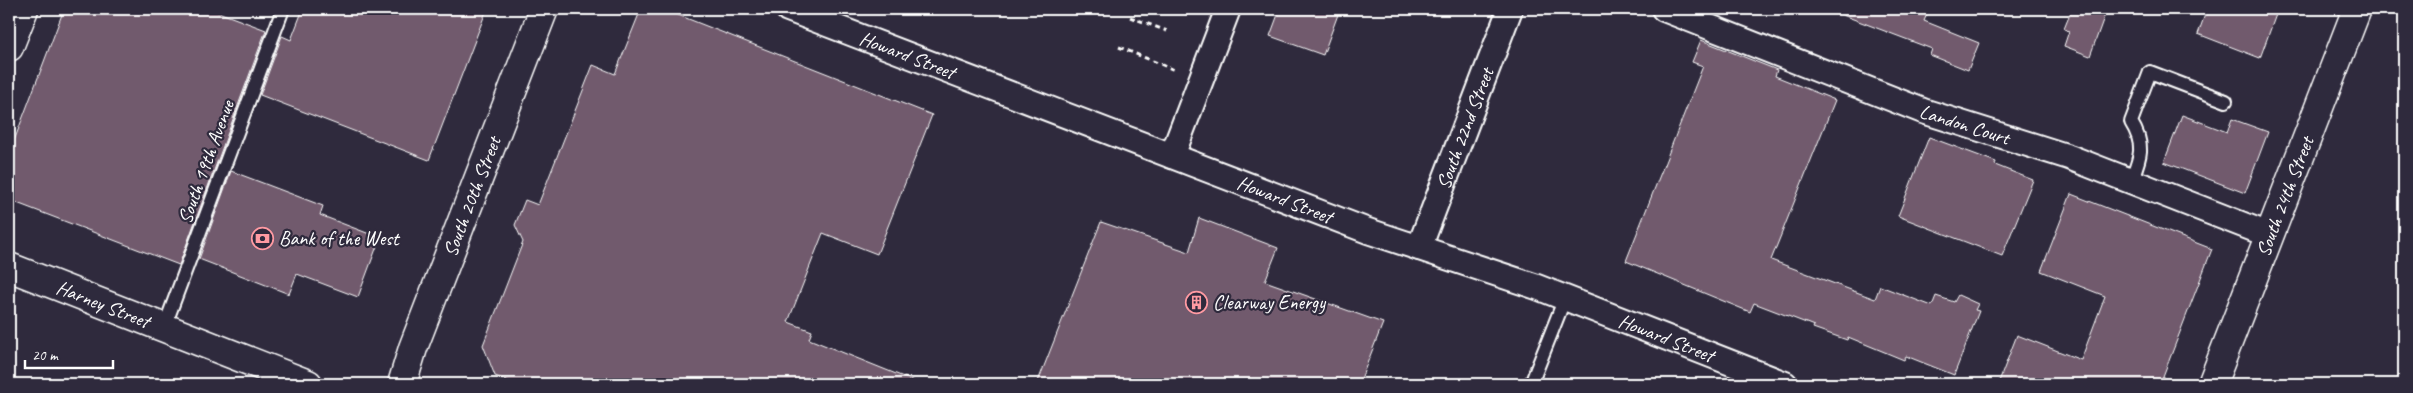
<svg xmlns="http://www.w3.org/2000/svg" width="2413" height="393" font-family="Caveat,sans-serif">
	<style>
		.building { fill: #715a6d; stroke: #fff }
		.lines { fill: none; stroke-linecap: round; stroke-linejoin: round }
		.service-casing { stroke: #fff; stroke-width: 16 }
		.minor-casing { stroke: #fff; stroke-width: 28 }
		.secondary-casing { stroke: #fff; stroke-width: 31 }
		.path { stroke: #fff; stroke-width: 3; stroke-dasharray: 5 4; stroke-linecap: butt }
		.service { stroke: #2f2a3d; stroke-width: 12 }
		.minor { stroke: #2f2a3d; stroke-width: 24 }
		.secondary { stroke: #2f2a3d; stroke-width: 28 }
		.labels { text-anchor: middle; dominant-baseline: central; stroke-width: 4.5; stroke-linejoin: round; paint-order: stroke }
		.street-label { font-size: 20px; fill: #fff; stroke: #2f2a3d }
		.poi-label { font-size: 20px; fill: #fff; stroke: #2f2a3d; text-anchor: start }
	</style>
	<rect width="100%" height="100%" fill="#2f2a3d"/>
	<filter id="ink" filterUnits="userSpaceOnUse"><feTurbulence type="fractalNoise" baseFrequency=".02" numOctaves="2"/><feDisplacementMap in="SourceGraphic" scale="10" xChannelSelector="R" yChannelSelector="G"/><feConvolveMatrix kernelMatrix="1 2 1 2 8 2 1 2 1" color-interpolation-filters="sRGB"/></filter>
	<g filter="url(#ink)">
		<g class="building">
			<path d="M64,9H210L266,30L179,265L9,200V154Z"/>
			<path d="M303,9H487L429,160L260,95L282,36L291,40Z"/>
			<path d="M641,9H663L932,115L877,254L823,233L788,322L812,331L809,339L921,384H516L495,376L483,345L523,242L515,225L525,200L538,205L593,65L615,74Z"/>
			<path d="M1280,9H1340L1323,55L1270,36Z"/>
			<path d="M1832,9H1915L1927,14L1924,21L1979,43L1968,70L1930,55L1932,49L1832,11Z"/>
			<path d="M2072,9H2107L2090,56L2064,46L2069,31L2064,29Z"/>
			<path d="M2207,9H2278L2260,58L2198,34Z"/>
			<path d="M1701,40L1777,70L1775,76L1835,100L1771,260L1875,299L1880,286L1932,306L1936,296L1954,302L1958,295L1978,304L1975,310L1979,311L1954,375L1906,356L1904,360L1848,337L1847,340L1813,328L1814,326L1754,303L1750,312L1626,261L1703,66L1692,62Z"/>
			<path d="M2182,115L2227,132L2232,119L2268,132L2245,193L2164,162Z"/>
			<path d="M1929,137L1996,162L1995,165L2033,180L2002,256L1898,216Z"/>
			<path d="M231,171L323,206L320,215L380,238L358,297L297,274L289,294L199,259Z"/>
			<path d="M2071,194L2212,249L2160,384H1998L2017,335L2081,360L2105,296L2041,271Z"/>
			<path d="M1199,218L1278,248L1265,281L1383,323L1359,384H1037L1101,222L1189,252Z"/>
		</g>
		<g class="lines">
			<defs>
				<g id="service">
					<path d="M2131,181C2140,158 2146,146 2131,122L2150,72L2226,101"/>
					<path d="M164,328L283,9"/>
					<path d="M1531,384L1565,298"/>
				</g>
				<g id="minor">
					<path id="s1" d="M788,9L1368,231L1537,287L1785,384"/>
					<path id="s2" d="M1664,9L1923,111L2069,157L2269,235"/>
					<path d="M1172,156L1228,9"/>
					<path id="s3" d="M1419,248L1510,9"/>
				</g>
				<g id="secondary">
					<path d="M9,47L24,9"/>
					<path id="s4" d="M9,267L308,384"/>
					<path id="s5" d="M402,384L413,348L544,9"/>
					<path id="s6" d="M2212,384L2357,9"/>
				</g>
			</defs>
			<use href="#service" class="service-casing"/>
			<use href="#minor" class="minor-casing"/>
			<use href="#secondary" class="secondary-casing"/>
			<g class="path">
				<path d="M1130,17L1167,31"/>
				<path d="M1119,47L1177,71"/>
			</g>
			<use href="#service" class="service"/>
			<use href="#minor" class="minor"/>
			<use href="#secondary" class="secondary"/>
		</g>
	</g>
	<defs>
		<symbol id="bank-ring" viewBox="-11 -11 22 22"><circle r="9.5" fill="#2f2a3d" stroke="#ff9aa2" stroke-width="1.5"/><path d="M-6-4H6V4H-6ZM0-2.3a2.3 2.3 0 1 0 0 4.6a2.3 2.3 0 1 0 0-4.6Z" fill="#ff9aa2"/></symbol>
		<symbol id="building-ring" viewBox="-11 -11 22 22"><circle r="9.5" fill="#2f2a3d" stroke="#ff9aa2" stroke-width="1.5"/><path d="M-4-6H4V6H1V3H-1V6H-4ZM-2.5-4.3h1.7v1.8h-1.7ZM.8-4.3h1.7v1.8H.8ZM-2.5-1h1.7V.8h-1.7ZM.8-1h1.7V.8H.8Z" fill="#ff9aa2"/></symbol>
	</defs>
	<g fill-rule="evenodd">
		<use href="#bank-ring" x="250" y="226" width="25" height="25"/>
		<use href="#building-ring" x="1184" y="290" width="25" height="25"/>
	</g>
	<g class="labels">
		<g class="street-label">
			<text stroke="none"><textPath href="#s1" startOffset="128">Howard Street</textPath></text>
			<text stroke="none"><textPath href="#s2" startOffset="322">Landon Court</textPath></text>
			<text stroke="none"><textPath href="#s3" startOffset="128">South 22nd Street</textPath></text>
			<text transform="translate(206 162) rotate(-70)">South 19th Avenue</text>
			<text stroke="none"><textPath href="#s5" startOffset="200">South 20th Street</textPath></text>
			<text stroke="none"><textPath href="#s6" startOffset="201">South 24th Street</textPath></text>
			<text stroke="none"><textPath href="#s1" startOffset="532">Howard Street</textPath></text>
			<text stroke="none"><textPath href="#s4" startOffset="101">Harney Street</textPath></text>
			<text stroke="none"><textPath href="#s1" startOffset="938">Howard Street</textPath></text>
		</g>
		<g class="poi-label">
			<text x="279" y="238">Bank of the West</text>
			<text x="1213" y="302">Clearway Energy</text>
		</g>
	</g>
	<rect width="2413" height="393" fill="none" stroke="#2f2a3d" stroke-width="30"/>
	<rect x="15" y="15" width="2383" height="363" fill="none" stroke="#fff" stroke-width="2" filter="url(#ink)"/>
	<path d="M25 360v8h88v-8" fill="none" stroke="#ffffff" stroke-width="2.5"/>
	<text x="32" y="360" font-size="15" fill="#ffffff" stroke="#2f2a3d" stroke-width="4" paint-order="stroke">20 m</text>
</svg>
